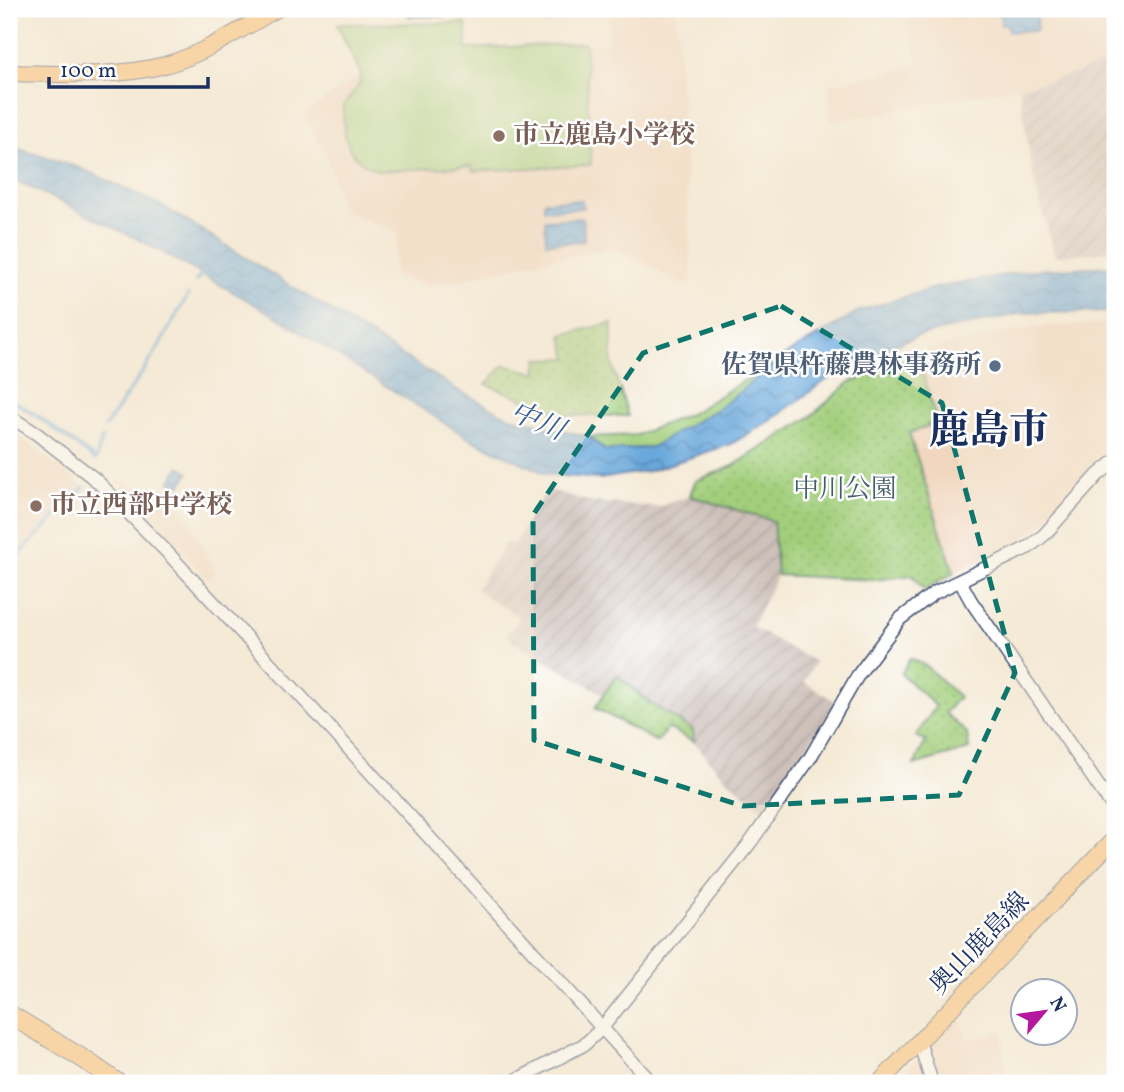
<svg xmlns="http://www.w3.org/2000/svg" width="1124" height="1092" font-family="Vollkorn,'Noto Serif JP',serif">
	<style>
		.built { fill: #f1d5bd }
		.industrial { fill: url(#industrial-furrows) }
		.grass { fill: #a3cf7c; stroke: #5f7f6d; stroke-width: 2 }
		.park { fill: url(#park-dots); stroke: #5f7f6d; stroke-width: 2 }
		.water { fill: url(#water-waves); stroke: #426c9c; stroke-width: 2 }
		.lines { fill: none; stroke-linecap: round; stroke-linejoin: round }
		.stream { stroke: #69a8db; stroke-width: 3.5 }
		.minor-casing { stroke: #3c4b70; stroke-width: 15 }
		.major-casing { stroke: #3c4b70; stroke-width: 18 }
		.highway-casing { stroke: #3c4b70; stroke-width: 20 }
		.minor { stroke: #fff; stroke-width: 12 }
		.major { stroke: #fcbd6f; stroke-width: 16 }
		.highway { stroke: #fcbd6f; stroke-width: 18 }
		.marked { fill: none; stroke: #0f766e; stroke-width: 5; stroke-dasharray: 14 9; stroke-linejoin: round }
		.education-dot { fill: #8d6e63; stroke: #fff; stroke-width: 2.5 }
		.service-dot { fill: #5c6f8a; stroke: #fff; stroke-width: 2.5 }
		.labels { text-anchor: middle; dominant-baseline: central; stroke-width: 5; stroke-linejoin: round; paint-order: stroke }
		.education-label { font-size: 26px; font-weight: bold; fill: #785e54; stroke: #fff; text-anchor: start }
		.service-label { font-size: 26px; font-weight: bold; fill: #4e5e75; stroke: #fff; text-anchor: end }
		.park-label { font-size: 26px; fill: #445f67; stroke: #fff }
		.street-label { font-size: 26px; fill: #1b2f5e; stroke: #fff }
		.water-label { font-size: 28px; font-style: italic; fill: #3a5f90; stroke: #fff }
		.town-label { font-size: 40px; font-weight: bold; fill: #1b2f5e; stroke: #fff }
	</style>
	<defs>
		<pattern id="industrial-furrows" width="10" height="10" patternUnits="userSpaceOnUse" patternTransform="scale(1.75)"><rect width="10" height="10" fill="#cec1ba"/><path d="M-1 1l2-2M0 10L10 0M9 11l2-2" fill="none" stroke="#b0a6a2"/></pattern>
		<pattern id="park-dots" width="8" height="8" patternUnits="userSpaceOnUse" patternTransform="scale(1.75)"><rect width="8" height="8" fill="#a3cf7c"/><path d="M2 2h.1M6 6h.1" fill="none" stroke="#8cb26e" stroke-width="1.8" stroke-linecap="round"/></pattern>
		<pattern id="water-waves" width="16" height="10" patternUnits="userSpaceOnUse" patternTransform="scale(1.75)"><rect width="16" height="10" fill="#69a8db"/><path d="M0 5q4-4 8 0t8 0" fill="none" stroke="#5689b5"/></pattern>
	</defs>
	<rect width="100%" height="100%" fill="#fff"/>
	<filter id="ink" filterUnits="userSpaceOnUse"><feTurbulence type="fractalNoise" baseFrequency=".0143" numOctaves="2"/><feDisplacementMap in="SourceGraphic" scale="14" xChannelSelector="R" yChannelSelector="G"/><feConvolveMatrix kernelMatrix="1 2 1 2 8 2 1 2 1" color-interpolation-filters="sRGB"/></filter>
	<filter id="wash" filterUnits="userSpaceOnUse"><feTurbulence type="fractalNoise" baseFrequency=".00686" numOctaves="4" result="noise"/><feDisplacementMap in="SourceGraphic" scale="28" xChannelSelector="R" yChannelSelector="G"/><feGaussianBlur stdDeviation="1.57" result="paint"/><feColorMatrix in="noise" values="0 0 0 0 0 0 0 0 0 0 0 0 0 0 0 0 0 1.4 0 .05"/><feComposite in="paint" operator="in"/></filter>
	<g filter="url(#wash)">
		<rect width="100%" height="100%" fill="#f4ead6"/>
		<g class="built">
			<path d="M612,9H676L692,280L687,285L680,283L620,250L609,249L530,263L459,280L427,285L393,274L398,233L343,210L327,157L303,115L361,74L337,24L466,23L467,49L606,43Z"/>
			<path d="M948,9H1115V60L1054,80L830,122L829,85L919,66L908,21Z"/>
			<path d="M1115,324V443L1043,523L1023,540L954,573L909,432L937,423L917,353L1002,333L1047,326Z"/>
			<path d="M9,430L82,485L9,562Z"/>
			<path d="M116,480L167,496L186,515L216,573L208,579Z"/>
			<path d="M959,1016L967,1040L1002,1033L1007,1082L1016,1083H896Z"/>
		</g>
		<g class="industrial">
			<path d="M1115,60V251L1055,256L1034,182L1019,87L1054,80Z"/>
			<path d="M546,489L591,502L658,507L690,496L773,521L777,575L752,627L815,662L804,682L837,702L765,811L722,775L694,742L693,730L650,703L617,675L603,694L511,641L507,634L520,618L476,589L506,543L514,544Z"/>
		</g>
		<g class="grass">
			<path d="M466,23L467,49L585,43L591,165L473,171L472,166L379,171C343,157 345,139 343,106L359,85L361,74L337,24Z"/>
			<path d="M787,354L722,406L652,447L606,451L589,437L637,435L690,414Z"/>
		</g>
		<g class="park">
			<path d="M612,323V363L628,416L563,415L486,384L504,365L536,373L538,359L568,358L562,335Z"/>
			<path d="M917,353L937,423L909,433L954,573L924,590L912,575L875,580L777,575L773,521L690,496L695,481L733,466L810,417L849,383Z"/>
			<path d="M910,658L926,666L959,697L945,713L967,733L969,749L914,765L926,741L916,736L936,706L901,674Z"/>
			<path d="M617,675L650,703L693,730L694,742L668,728L657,742L595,708Z"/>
		</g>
		<g class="water">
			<path d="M409,9H553L549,23L487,10L466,11L443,17H409Z"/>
			<path d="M995,9H1036L1037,31L1008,32L1007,25H1001V14H995Z"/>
			<path d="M9,146L80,168L166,208L461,392L507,416L589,437L606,451L652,447L722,406L787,354L859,311L934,288L1033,270L1115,266V312L1022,313L917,336L846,366L771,420L731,444L649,471L599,479L546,474L470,439L272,314L140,240L9,177Z"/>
			<path d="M582,200L583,208L544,210V201Z"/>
			<path d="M583,218L584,241L546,243L545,220Z"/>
			<path d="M180,466L189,473L180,486L170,481Z"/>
		</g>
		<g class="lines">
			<g class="stream">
				<path d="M196,281L204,272"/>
				<path d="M9,398L40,418L96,460L102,438"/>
				<path d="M105,427L154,355L188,295"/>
				<path d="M9,565L84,487"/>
			</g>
		</g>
	</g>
	<g filter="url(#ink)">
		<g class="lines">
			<defs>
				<g id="minor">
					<path d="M9,416L37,434L96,480L166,551L320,717L652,1083"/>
					<path d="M960,581L971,601L1115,810"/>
					<path d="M919,1041L932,1083"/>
					<path d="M511,1083L585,1044L602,1028L750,843L810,758L858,675L900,619L934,593L1029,547L1044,535L1098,475L1115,461"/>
				</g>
				<g id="major">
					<path d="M9,73C61,74 115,78 165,65C202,55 243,28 277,9"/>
					<path d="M879,1083L1115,838"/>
				</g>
				<path id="highway" d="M9,1014L85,1060L118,1083"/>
			</defs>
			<use href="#minor" class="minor-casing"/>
			<use href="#major" class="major-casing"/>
			<use href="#highway" class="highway-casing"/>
			<use href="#minor" class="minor"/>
			<use href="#major" class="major"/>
			<use href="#highway" class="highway"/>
		</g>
	</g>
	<path d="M0 0H1124V1092H0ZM781,306L942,403L1015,673L959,795L743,806L534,740L533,515L643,353Z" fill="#f4ead6" fill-opacity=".55" fill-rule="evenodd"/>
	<path class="marked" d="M781,306L942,403L1015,673L959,795L743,806L534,740L533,515L643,353Z"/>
	<g class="education-dot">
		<circle cx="499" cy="136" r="7"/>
		<circle cx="36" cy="506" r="7"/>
	</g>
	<circle class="service-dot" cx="995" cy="366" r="7"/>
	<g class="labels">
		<g class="education-label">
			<text x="513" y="136">市立鹿島小学校</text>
			<text x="50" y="506">市立西部中学校</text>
		</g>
		<g class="service-label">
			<text x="981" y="366">佐賀県杵藤農林事務所</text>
		</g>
		<g class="park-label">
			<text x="845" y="490">中川公園</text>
		</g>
		<g class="street-label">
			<text transform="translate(980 944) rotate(-46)">奥山鹿島線</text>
		</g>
		<g class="water-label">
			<text transform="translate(537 422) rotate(23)">中川</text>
		</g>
		<g class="town-label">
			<text x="989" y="433">鹿島市</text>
		</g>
	</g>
	<rect width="1124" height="1092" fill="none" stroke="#fff" stroke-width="35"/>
	<g transform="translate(1044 1012) rotate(61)"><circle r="33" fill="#ffffff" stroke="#a4acbf" stroke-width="2"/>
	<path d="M0-5L12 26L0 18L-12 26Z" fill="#b5179e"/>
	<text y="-10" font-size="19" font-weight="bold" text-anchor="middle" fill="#1b2f5e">N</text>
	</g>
	<path d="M49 77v10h159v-10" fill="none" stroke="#1b2f5e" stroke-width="3.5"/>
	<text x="60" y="77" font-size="21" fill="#1b2f5e" stroke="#ffffff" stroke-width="5" paint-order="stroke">100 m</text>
</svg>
